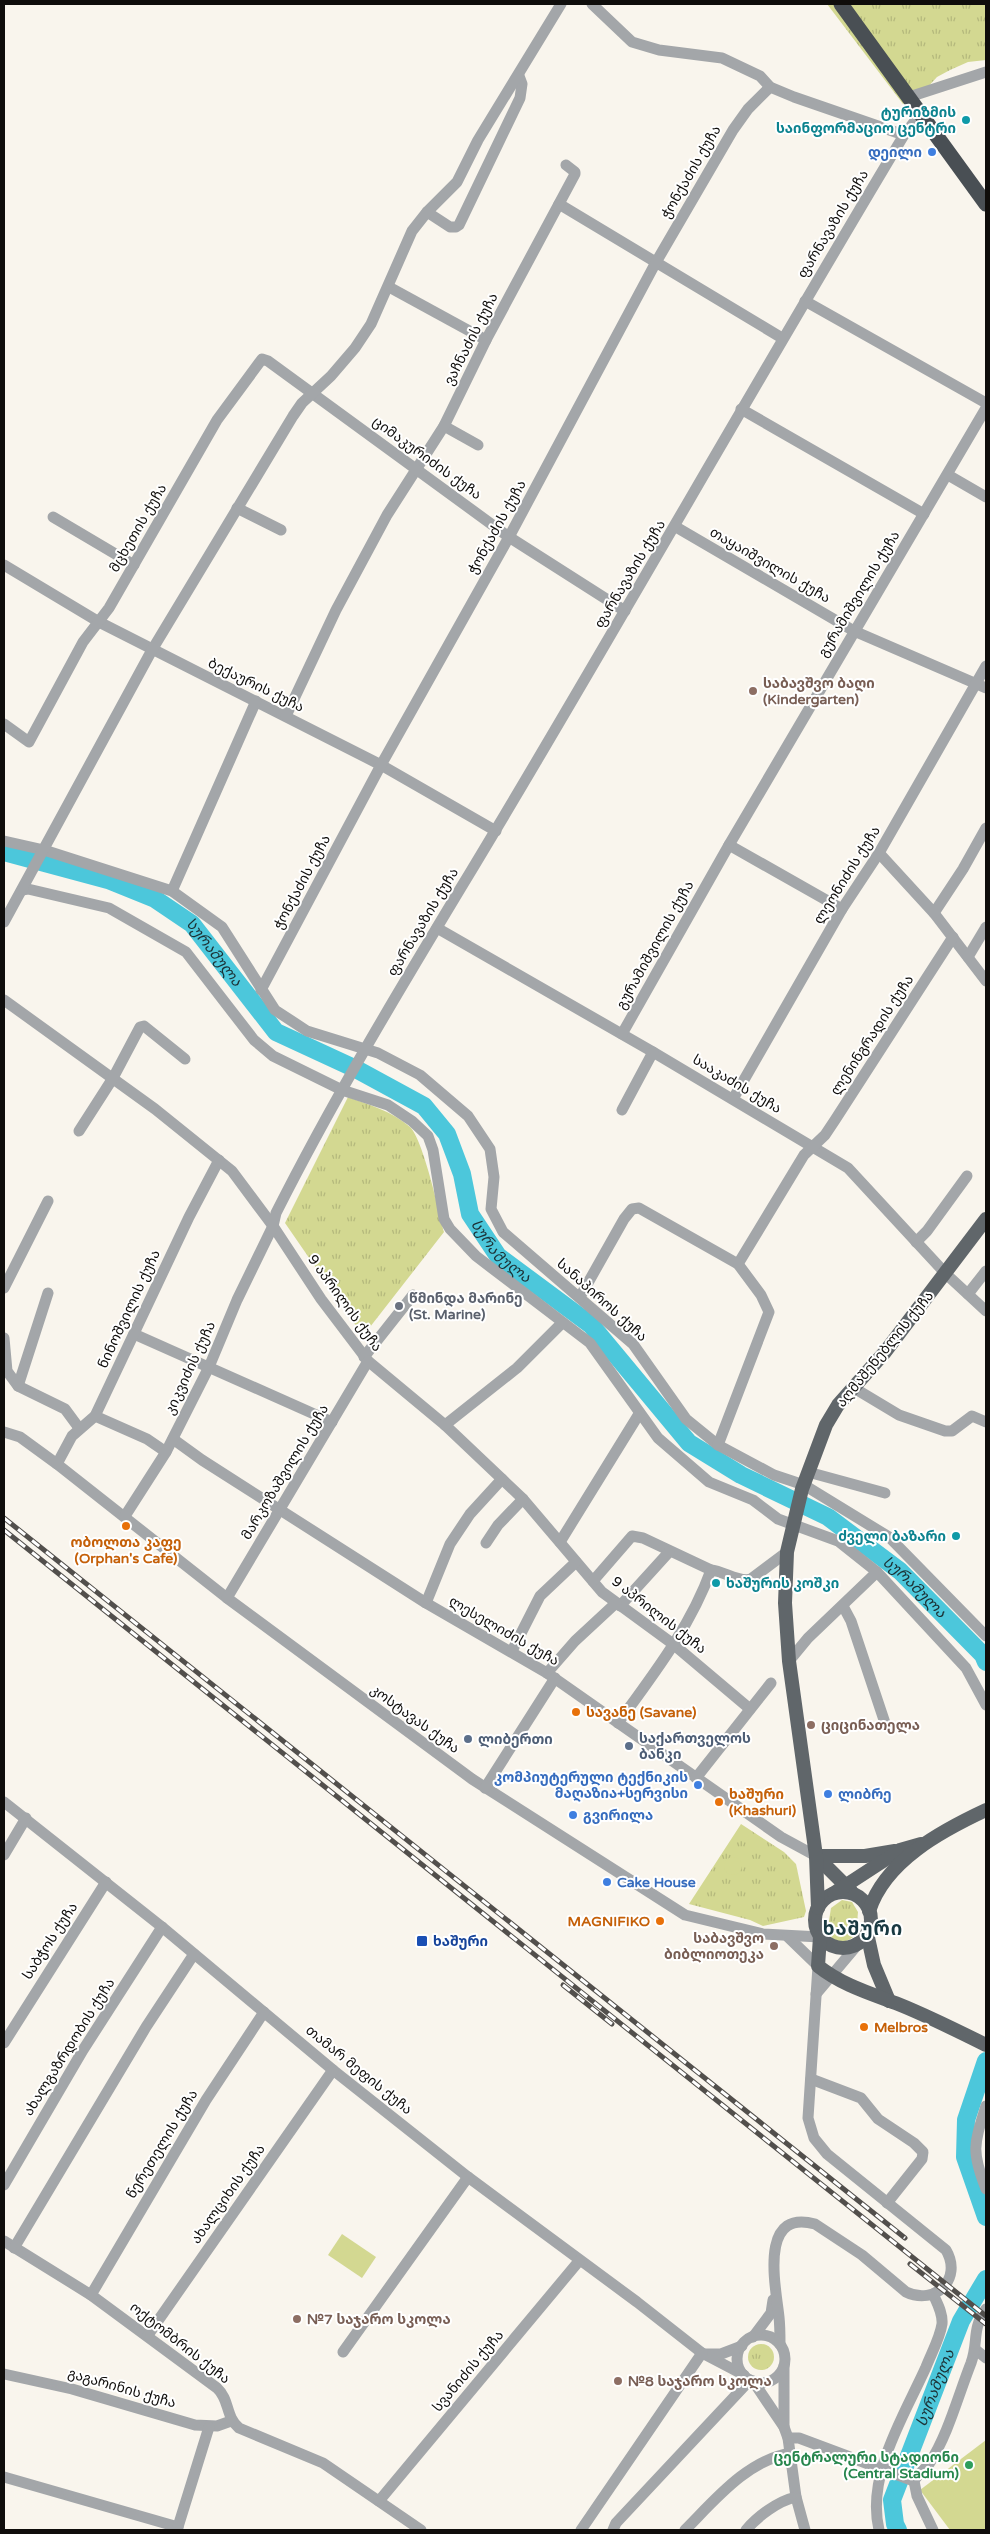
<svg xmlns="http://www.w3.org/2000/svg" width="990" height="2534" font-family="'Varela Round','Noto Sans Georgian',sans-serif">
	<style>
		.grass { fill: url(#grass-tufts) }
		.garden { fill: #d3d891 }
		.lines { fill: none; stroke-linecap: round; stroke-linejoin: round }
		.river { stroke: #4cc7db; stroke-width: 18 }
		.minor { stroke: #a3a6a9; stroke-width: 11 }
		.major { stroke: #60666a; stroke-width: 14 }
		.highway { stroke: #494f54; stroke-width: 15 }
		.rail-casing { stroke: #524f4c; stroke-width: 5 }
		.rail { stroke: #fff; stroke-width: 3; stroke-dasharray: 9; stroke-linecap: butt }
		.culture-dot { fill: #0f9aa8; stroke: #fff; stroke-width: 2 }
		.shop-dot { fill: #3f7fe0; stroke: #fff; stroke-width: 2 }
		.education-dot { fill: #8d6e63; stroke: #fff; stroke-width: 2 }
		.worship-dot { fill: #6b7280; stroke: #fff; stroke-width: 2 }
		.food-dot { fill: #e8710a; stroke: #fff; stroke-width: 2 }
		.service-dot { fill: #5c6f8a; stroke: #fff; stroke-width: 2 }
		.transit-dot { fill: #1a4fb4; stroke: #fff; stroke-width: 2 }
		.leisure-dot { fill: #2e9e5b; stroke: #fff; stroke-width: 2 }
		.labels { text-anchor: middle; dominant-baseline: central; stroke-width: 4; stroke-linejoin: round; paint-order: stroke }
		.culture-label { font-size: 14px; font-weight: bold; fill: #0d838f; stroke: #fff; text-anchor: end }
		.shop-label { font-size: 14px; font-weight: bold; fill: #366cbe; stroke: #fff; text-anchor: start }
		.street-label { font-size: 14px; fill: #0f0d0b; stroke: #fff }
		.education-label { font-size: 14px; font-weight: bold; fill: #785e54; stroke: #fff; text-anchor: start }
		.worship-label { font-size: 14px; font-weight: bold; fill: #5b616d; stroke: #fff; text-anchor: start }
		.food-label { font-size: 14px; font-weight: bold; fill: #c56008; stroke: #fff; text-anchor: start }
		.service-label { font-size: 14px; font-weight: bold; fill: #4e5e75; stroke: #fff; text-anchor: start }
		.transit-label { font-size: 14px; font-weight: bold; fill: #164399; stroke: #fff; text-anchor: start }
		.leisure-label { font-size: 14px; font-weight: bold; fill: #27864d; stroke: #fff; text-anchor: end }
		.water-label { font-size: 15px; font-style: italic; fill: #1c3135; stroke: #fff }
		.district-label { font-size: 19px; font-weight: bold; letter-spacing: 1px; fill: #193941; stroke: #fff }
	</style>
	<defs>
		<pattern id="grass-tufts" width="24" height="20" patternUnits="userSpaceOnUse" patternTransform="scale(1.25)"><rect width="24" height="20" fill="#d3d891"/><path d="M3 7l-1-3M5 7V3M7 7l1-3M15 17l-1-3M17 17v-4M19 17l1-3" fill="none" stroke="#b4b87c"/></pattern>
	</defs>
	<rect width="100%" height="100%" fill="#f9f5ed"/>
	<g class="grass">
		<path d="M827,4H986V60L968,62L950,70L937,77L925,90L903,104Z"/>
		<path d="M348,1097C369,1105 392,1111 410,1127C423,1139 439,1212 444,1232L363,1336L285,1223Z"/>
		<path d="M741,1824L784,1852L796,1864L806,1911L804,1917L763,1926L750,1920L689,1904Z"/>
		<path d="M842,1900L852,1902L858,1912L856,1934C849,1942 841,1944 832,1938L828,1927L831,1908Z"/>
		<circle cx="761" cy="2357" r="13"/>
	</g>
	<g class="garden">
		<circle cx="733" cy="1866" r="9"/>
		<path d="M342,2234L376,2257L362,2278L328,2255Z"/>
		<path d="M986,2440V2530H950L920,2490Z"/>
	</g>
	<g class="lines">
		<g class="river">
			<path id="s1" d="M4,852L108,880L155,899L192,924L276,1032L356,1069L424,1106L447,1134L462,1174L470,1214L498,1256L591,1325L689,1443L741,1475L828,1517L900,1571L983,1655L986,1662"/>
			<path d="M986,2061L966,2120L965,2157L986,2217"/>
			<path id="s2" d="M898,2530L895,2524L892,2500L961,2321L986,2279"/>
		</g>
		<g class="minor">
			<path d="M592,4L632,42L659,50L722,58L760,76L770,87L794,97L904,135"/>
			<path d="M909,97L986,72"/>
			<path d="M559,204L782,338"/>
			<path d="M427,212L450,227H456L459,225L520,98L522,84L519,76"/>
			<path d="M389,287L486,340"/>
			<path d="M805,301L986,403"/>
			<path d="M741,409L924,514"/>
			<path d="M444,426L478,445"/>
			<path d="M948,475L986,497"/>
			<path d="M237,508L281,530"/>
			<path d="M53,517L134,565"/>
			<path d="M676,527L854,631L986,688"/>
			<path d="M4,565L99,622L381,765L496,831"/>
			<path d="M286,716L336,610L387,515L444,426L486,340L575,174V172L566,165"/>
			<path d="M4,724L29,742L83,642L109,608L217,420L262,359L268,361L509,537L625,611"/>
			<path d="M4,841L44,850L172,891L222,927L275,1010L307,1031L378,1053L420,1075L468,1116L490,1149L494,1177L491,1209L503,1232L633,1344L686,1419L718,1445L774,1475L804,1485L889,1537L986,1636"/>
			<path d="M729,845L842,909"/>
			<path d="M879,853L934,913L986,981"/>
			<path d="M22,890L28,889L109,908L186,952L254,1040L273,1056L342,1090L388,1105L412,1121L428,1136L433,1150L444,1219L450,1229L476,1256L590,1343L658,1438L709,1482L753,1500L778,1519L838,1541L877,1572L966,1668L986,1705"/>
			<path d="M172,891L256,701"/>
			<path d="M934,913L963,869L986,828"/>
			<path d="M4,922L152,650L293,416L302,403L331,376L355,348L371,324L412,231L427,212L457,182L478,140L561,4"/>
			<path d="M437,928L653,1052L848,1168L946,1274L986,1311"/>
			<path d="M968,957L986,927"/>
			<path d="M261,990L381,765L509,537L655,264L733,130L748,109L770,87"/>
			<path d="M4,1000L155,1109L232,1171L273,1226L321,1299L368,1361L445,1425L523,1499L602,1592L673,1644L750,1709"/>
			<path d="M622,1034L729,845L986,408"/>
			<path d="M733,1099L842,909L879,853L986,666"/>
			<path d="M622,1110L653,1052"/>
			<path d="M79,1131L113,1078L140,1027L144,1026L185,1059"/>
			<path d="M916,1242L927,1231L967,1176"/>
			<path d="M738,1264L804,1155L825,1135L835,1120L953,937"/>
			<path d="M4,1288L48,1201"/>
			<path d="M968,1294L986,1271"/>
			<path d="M580,1297L624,1219L632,1209L639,1208L738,1264L761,1295L769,1312L718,1445"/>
			<path d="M134,1334L332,1422"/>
			<path d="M4,1338L7,1371L18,1386L65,1409L79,1428"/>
			<path d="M364,1357L413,1295"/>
			<path d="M18,1386L48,1293"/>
			<path d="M854,1388L899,1415L945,1431H952L972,1416L986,1422"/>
			<path d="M95,1416L147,1439L166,1452"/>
			<path d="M445,1425L517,1368L562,1323"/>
			<path d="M4,1432L20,1437L57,1464L227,1598L472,1779L685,1915L763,1934L820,1937"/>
			<path d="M173,1439L202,1460L426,1603L547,1673L781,1837L816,1856"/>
			<path d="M57,1464L72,1436L95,1416L189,1217L219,1160"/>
			<path d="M808,1472L885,1493"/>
			<path d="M125,1516L166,1452L209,1367L237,1300L273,1226L276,1213C354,1058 448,912 536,762C659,554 779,343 904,135L921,113"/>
			<path d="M560,1542L639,1414"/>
			<path d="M486,1543L498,1525L523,1499"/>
			<path d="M593,1581L632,1536L643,1538L711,1570C724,1571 739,1583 751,1579L787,1552"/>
			<path d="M227,1598L368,1361"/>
			<path d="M426,1603L450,1544L470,1514L502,1479"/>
			<path d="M620,1606L669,1552"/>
			<path d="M843,1606L851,1621L886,1726"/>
			<path d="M512,1651L540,1596L576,1562"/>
			<path d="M789,1661L808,1638L877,1572"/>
			<path d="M547,1673L575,1641L616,1603"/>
			<path d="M618,1723C653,1675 691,1626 711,1570"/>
			<path d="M696,1778L771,1683"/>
			<path d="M485,1788L555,1678"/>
			<path d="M4,1802L162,1927L333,2070L468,2177L637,2302L702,2353L744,2375"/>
			<path d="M4,1855L26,1818"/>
			<path d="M816,1994L859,1943"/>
			<path d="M4,2043L106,1882"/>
			<path d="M811,2079L861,2098L878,2119L914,2143L923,2152L922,2159L887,2203"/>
			<path d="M986,2106C974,2144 971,2151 986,2189"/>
			<path d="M4,2185L83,2050L162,1927"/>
			<path d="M4,2241L91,2295L217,2388C230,2400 225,2416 239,2428L323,2463L421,2530"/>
			<path d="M14,2248L146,2027L194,1954"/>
			<path d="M91,2295L206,2100L264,2012"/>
			<path d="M148,2335L333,2070"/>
			<circle cx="761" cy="2359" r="24"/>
			<path d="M753,2337L771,2313L773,2300"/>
			<path d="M780,2344C780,2335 780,2326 779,2317C776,2288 758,2208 815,2224L862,2255L906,2292C935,2306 963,2279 946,2250L827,2154L814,2138L808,2118L818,1966L788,1937"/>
			<path d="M976,2350L986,2358"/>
			<path d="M343,2352L468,2177"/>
			<path d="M706,2354H721L742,2346"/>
			<path d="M4,2374L72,2389L195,2425L217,2426L231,2421"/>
			<path d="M753,2381L784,2427L788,2438L796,2497L805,2530"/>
			<path d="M784,2427V2366"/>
			<path d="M788,2438H799L914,2481C918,2474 924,2470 929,2464C948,2435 958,2396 971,2363C979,2341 971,2330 986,2309"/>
			<path d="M4,2477L178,2527"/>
			<path d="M914,2481L917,2496L933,2530"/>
			<path d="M379,2501L579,2261"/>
			<path d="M177,2530L209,2427"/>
			<path d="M581,2530L702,2353"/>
			<path d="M613,2530L616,2523L750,2380"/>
			<path d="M685,2530C714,2501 747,2460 791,2453"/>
			<path d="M746,2530C758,2516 778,2501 796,2497"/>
			<path d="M879,2530C866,2475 904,2416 926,2367C931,2354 940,2338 942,2324C943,2313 937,2303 933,2294"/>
		</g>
		<g class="major">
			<path d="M816,1856H865L895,1851"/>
			<path d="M816,1856L851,1891"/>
			<circle cx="843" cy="1920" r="28"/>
			<path d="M834,1893L900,1850L921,1844"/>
			<path d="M818,1908L816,1856L789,1661L785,1603L787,1552L802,1489L826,1425L838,1405L885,1352L986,1219"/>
			<path d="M869,1911C885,1861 941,1831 986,1810"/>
			<path d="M867,1933L874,1965L889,2001"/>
			<path d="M820,1937L818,1966C842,1985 869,1993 898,2004C928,2016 958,2031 986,2045"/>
		</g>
		<path class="highway" d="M841,4L986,204"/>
		<defs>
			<g id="rail">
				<path d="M4,1518L905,2238"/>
				<path d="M4,1530L986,2316"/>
				<path d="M563,1985L612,2024"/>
				<path d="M910,2264L986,2324"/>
			</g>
		</defs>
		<use href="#rail" class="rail-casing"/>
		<use href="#rail" class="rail"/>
	</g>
	<g class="culture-dot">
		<circle cx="966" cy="120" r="5"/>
		<circle cx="956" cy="1536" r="5"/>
		<circle cx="716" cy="1583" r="5"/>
	</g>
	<g class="shop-dot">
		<circle cx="932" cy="152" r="5"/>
		<circle cx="698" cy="1785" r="5"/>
		<circle cx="828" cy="1794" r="5"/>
		<circle cx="573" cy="1815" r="5"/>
		<circle cx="607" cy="1882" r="5"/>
	</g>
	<g class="education-dot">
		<circle cx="753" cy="691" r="5"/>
		<circle cx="811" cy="1725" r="5"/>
		<circle cx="774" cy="1946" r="5"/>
		<circle cx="297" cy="2319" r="5"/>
		<circle cx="618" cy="2381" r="5"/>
	</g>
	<circle class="worship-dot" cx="399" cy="1306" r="5"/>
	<g class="food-dot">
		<circle cx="126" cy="1526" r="5"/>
		<circle cx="576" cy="1712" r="5"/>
		<circle cx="719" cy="1802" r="5"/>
		<circle cx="660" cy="1921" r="5"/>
		<circle cx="864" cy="2027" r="5"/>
	</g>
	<g class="service-dot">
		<circle cx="468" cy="1739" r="5"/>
		<circle cx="629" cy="1746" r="5"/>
	</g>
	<rect class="transit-dot" x="416" y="1935" width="12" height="12" rx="2.5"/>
	<circle class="leisure-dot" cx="969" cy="2465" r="5"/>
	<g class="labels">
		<g class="culture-label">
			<text x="956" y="112">ტურიზმის<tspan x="956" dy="16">საინფორმაციო ცენტრი</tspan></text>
			<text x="946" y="1536">ძველი ბაზარი</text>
			<text x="726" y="1583" text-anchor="start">ხაშურის კოშკი</text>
		</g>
		<g class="shop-label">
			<text x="922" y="152" text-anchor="end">დეილი</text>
			<text x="688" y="1777" text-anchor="end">კომპიუტერული ტექნიკის<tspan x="688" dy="16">მაღაზია+სერვისი</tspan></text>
			<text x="838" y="1794">ლიბრე</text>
			<text x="583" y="1815">გვირილა</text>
			<text x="617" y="1882">Cake House</text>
		</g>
		<g class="street-label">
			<text transform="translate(691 172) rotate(-60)">ჭონქაძის ქუჩა</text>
			<text transform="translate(833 224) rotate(-59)">ფარნავაზის ქუჩა</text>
			<text transform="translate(471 339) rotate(-63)">ვაჩნაძის ქუჩა</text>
			<text transform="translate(427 458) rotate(36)">ციმაკურიძის ქუჩა</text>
			<text transform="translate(497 527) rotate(-61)">ჭონქაძის ქუჩა</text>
			<text transform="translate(138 528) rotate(-60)">მცხეთის ქუჩა</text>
			<text transform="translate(770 565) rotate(30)">თაყაიშვილის ქუჩა</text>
			<text transform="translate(630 574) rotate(-59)">ფარნავაზის ქუჩა</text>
			<text transform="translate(859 594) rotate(-59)">გურამიშვილის ქუჩა</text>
			<text transform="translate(256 685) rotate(26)">ბექაურის ქუჩა</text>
			<text transform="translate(847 875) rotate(-58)">ლეონიძის ქუჩა</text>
			<text transform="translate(302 882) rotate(-62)">ჭონქაძის ქუჩა</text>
			<text transform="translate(423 922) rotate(-59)">ფარნავაზის ქუჩა</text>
			<text transform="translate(655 945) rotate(-61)">გურამიშვილის ქუჩა</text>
			<text transform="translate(872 1035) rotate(-57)">ლენინგრადის ქუჩა</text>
			<text transform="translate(737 1084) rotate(31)">სააკაძის ქუჩა</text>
			<text transform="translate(602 1300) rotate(42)">სანაპიროს ქუჩა</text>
			<text transform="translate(345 1303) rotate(54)">9 აპრილის ქუჩა</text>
			<text transform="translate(129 1309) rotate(-65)">ნინოშვილის ქუჩა</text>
			<text transform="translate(885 1349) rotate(-51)">აღმაშენებლის ქუჩა</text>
			<text transform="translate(190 1368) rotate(-65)">კიკვიძის ქუჩა</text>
			<text transform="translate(285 1472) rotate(-59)">მარკოზაშვილის ქუჩა</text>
			<text transform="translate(659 1615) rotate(38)">9 აპრილის ქუჩა</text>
			<text transform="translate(504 1631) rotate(30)">ლესელიძის ქუჩა</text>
			<text transform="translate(415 1719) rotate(36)">კოსტავას ქუჩა</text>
			<text transform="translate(50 1941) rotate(-57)">საბჭოს ქუჩა</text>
			<text transform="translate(69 2047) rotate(-58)">ახალგაზრდობის ქუჩა</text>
			<text transform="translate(359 2070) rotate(39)">თამარ მეფის ქუჩა</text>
			<text transform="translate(162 2144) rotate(-59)">წერეთელის ქუჩა</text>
			<text transform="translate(228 2194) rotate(-55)">ახალციხის ქუჩა</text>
			<text transform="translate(180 2343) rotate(38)">ოქტომბრის ქუჩა</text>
			<text transform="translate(468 2371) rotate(-50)">სვანიძის ქუჩა</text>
			<text transform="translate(122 2388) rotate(16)">გაგარინის ქუჩა</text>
		</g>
		<g class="education-label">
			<text x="763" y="683">საბავშვო ბაღი<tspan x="763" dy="16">(Kindergarten)</tspan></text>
			<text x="821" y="1725">ციცინათელა</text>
			<text x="764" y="1938" text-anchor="end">საბავშვო<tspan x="764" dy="16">ბიბლიოთეკა</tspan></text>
			<text x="307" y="2319">№7 საჯარო სკოლა</text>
			<text x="628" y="2381">№8 საჯარო სკოლა</text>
		</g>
		<g class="worship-label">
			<text x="409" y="1298">წმინდა მარინე<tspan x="409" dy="16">(St. Marine)</tspan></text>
		</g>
		<g class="food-label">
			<text x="126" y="1542" text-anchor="middle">ობოლთა კაფე<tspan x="126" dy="16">(Orphan's Cafe)</tspan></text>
			<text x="586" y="1712">სავანე (Savane)</text>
			<text x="729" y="1794">ხაშური<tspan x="729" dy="16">(Khashuri)</tspan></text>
			<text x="650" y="1921" text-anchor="end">MAGNIFIKO</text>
			<text x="874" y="2027">Melbros</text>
		</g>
		<g class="service-label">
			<text x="639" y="1738">საქართველოს<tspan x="639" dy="16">ბანკი</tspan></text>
			<text x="478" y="1739">ლიბერთი</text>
		</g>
		<g class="transit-label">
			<text x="433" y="1941">ხაშური</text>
		</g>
		<g class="leisure-label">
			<text x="959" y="2457">ცენტრალური სტადიონი<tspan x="959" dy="16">(Central Stadium)</tspan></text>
		</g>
		<g class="water-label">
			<text stroke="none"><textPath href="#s1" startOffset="239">სურამულა</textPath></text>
			<text stroke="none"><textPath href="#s1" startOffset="674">სურამულა</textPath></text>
			<text stroke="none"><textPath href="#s1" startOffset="1214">სურამულა</textPath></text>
			<text stroke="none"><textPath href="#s2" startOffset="151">სურამულა</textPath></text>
		</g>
		<g class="district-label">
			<text x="863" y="1929">ხაშური</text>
		</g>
	</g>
	<rect width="990" height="2534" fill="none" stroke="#0f0d0b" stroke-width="10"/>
</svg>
